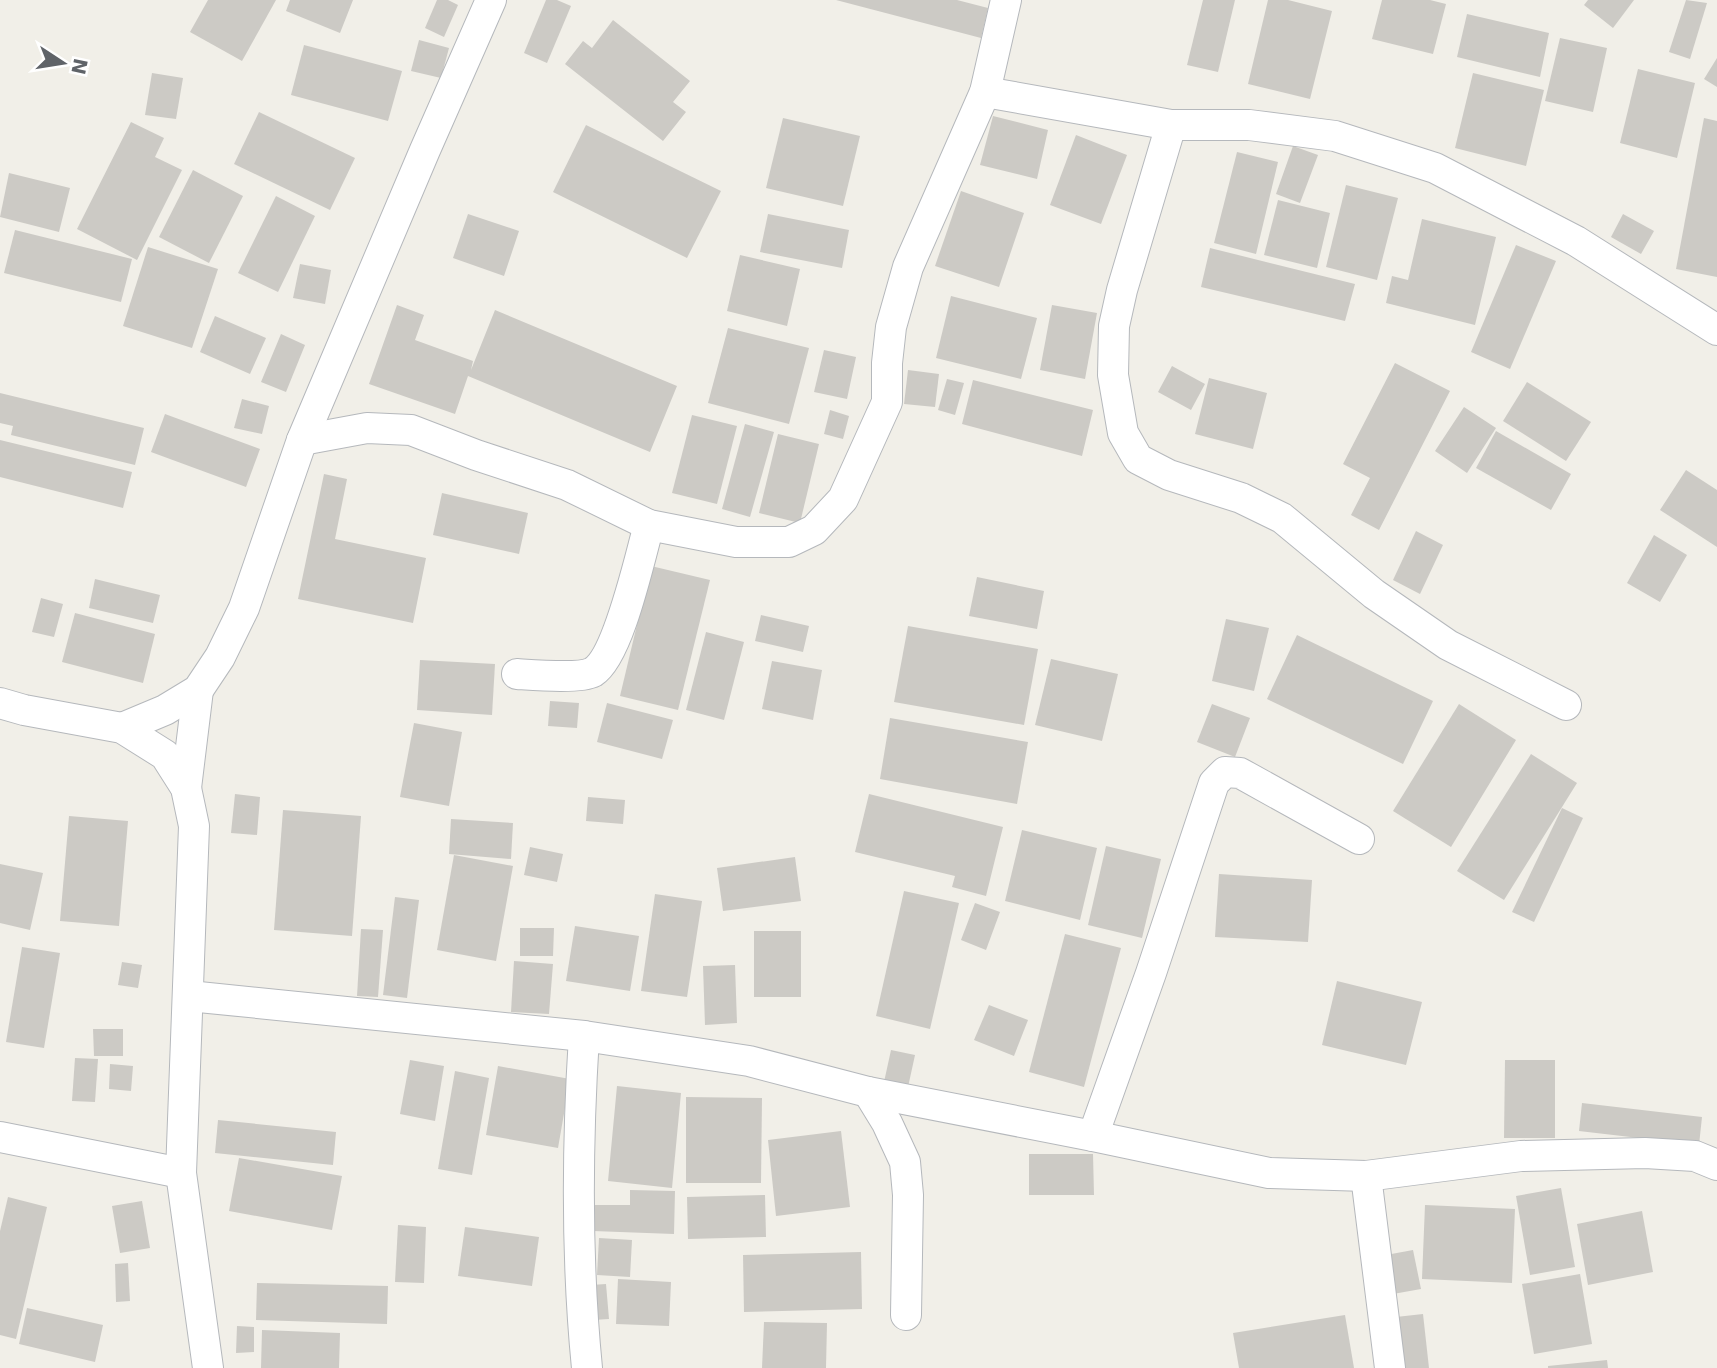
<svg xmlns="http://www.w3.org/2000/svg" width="1717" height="1368" font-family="'DejaVu Sans',sans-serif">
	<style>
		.building { fill: #cccac5 }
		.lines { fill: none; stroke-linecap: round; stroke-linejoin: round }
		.street-casing { stroke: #b5b8bc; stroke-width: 32 }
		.street { stroke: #fff; stroke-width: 30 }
	</style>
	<rect width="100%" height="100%" fill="#f1efe8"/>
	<g class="building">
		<path d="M208,0H276L242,61L190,32Z"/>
		<path d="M290,0H353L340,33L286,11Z"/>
		<path d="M437,0H448L458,5L444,37L425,28Z"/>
		<path d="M546,0H557L571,6L547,63L524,53Z"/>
		<path d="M836,0H957L988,8L981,38Z"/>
		<path d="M1203,0H1235L1218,72L1187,65Z"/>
		<path d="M1268,0H1288L1332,11L1310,99L1248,84Z"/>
		<path d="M1382,0H1430L1446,4L1433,54L1372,39Z"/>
		<path d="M1588,0H1634L1613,28L1584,5Z"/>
		<path d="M1686,0L1707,3L1690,59L1669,52Z"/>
		<path d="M1467,14L1549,33L1540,77L1457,57Z"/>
		<path d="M613,20L690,81L673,102L686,112L663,141L565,64L583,41L592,48Z"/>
		<path d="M1560,38L1607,48L1593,112L1545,101Z"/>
		<path d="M419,40L449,48L441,78L411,71Z"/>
		<path d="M304,45L402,71L388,121L291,95Z"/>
		<path d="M1717,58V87L1704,79Z"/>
		<path d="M1638,69L1695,83L1677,158L1620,143Z"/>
		<path d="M152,73L183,78L176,119L145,115Z"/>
		<path d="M1473,73L1544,90L1526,166L1455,148Z"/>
		<path d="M259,112L355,158L330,210L234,164Z"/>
		<path d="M993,116L1048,130L1037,179L980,165Z"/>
		<path d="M783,118L860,136L843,206L766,188Z"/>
		<path d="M1704,118L1717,121V277L1676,269Z"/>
		<path d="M131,122L164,138L155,157L182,170L137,260L77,229Z"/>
		<path d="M586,125L721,191L687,258L553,192Z"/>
		<path d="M1076,135L1127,155L1101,224L1050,205Z"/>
		<path d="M1293,146L1318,155L1300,203L1276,194Z"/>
		<path d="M1237,152L1278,162L1256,254L1214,243Z"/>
		<path d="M193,170L243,196L209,263L159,237Z"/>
		<path d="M9,173L70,188L59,232L0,217Z"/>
		<path d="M1346,185L1398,198L1377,280L1326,267Z"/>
		<path d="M961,191L1024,213L999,287L935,266Z"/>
		<path d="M276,196L315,216L278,292L238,273Z"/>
		<path d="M1278,200L1330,213L1317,268L1264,255Z"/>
		<path d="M468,214L519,231L504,276L453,258Z"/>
		<path d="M768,214L849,230L842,268L760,252Z"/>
		<path d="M1623,214L1654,231L1641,254L1611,237Z"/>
		<path d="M1422,219L1496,237L1475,325L1386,303L1392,276L1408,280Z"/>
		<path d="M15,230L132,259L121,302L4,273Z"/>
		<path d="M1516,245L1556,261L1510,369L1471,352Z"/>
		<path d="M148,247L218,269L192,348L123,326Z"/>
		<path d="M1210,248L1355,284L1345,321L1201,287Z"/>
		<path d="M740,255L800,269L787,326L727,311Z"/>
		<path d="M300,264L331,270L325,304L293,298Z"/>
		<path d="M951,296L1037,318L1021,379L936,358Z"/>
		<path d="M397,305L424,315L415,340L473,361L471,370L495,310L677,386L650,452L468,376L455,414L369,384Z"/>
		<path d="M1052,305L1097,313L1085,379L1040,370Z"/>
		<path d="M215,316L266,338L250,374L200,352Z"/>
		<path d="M728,328L809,348L789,424L708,403Z"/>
		<path d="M281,334L305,345L286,392L261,382Z"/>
		<path d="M824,350L856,357L847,399L814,392Z"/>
		<path d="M1395,363L1450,391L1379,530L1351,515L1370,478L1343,464Z"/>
		<path d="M1172,366L1205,384L1191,410L1158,392Z"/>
		<path d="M908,370L939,374L935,407L904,404Z"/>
		<path d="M1209,378L1267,393L1253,449L1195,434Z"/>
		<path d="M947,379L964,383L955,415L938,410Z"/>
		<path d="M973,380L1093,410L1082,456L962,424Z"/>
		<path d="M1527,382L1591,422L1566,461L1503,421Z"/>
		<path d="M0,393L144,428L135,465L11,435L13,426L0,423Z"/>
		<path d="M242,399L269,406L262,434L234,428Z"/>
		<path d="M1464,407L1496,428L1467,473L1435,451Z"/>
		<path d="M830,410L849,416L843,439L824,434Z"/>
		<path d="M165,414L260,449L246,487L151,452Z"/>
		<path d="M692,415L737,426L717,504L672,493Z"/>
		<path d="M745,424L774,432L750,517L722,509Z"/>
		<path d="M1496,431L1571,474L1551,510L1476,468Z"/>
		<path d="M778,434L819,444L800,523L759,513Z"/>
		<path d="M0,440L132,472L123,508L0,477Z"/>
		<path d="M1686,470L1717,490V547L1660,510Z"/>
		<path d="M324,474L347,479L335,539L426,558L413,623L298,599Z"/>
		<path d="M442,493L528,513L519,554L433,535Z"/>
		<path d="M1416,531L1443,545L1420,594L1393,580Z"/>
		<path d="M1654,535L1687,555L1660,602L1627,583Z"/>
		<path d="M651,566L710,580L678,710L620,696Z"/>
		<path d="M977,577L1044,591L1037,629L969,616Z"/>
		<path d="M95,579L160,595L153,623L89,608Z"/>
		<path d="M41,598L63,604L54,637L32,632Z"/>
		<path d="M75,613L155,634L143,683L62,662Z"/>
		<path d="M761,615L809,626L803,652L755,641Z"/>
		<path d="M1226,619L1269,628L1254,691L1212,681Z"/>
		<path d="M908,626L1038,649L1024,725L894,702Z"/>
		<path d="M706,632L744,642L724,720L686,710Z"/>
		<path d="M1297,635L1433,701L1403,764L1267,699Z"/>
		<path d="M1051,659L1118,674L1102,741L1035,725Z"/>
		<path d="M420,660L495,664L492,715L417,710Z"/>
		<path d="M772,661L822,670L813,720L762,709Z"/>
		<path d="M550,701L579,703L577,728L548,726Z"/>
		<path d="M607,703L673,720L662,759L597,742Z"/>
		<path d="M1212,704L1250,718L1235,757L1197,742Z"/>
		<path d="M1459,704L1516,740L1451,847L1393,811Z"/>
		<path d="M890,718L1028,742L1017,804L880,779Z"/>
		<path d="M414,723L462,732L449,806L400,797Z"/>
		<path d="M1531,754L1577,783L1504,900L1457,871Z"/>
		<path d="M235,794L260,797L257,835L231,833Z"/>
		<path d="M869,794L1003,827L986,896L952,887L955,876L855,852Z"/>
		<path d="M588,797L625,800L623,824L586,821Z"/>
		<path d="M1562,808L1583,818L1534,922L1512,912Z"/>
		<path d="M283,810L361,816L352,936L274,930Z"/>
		<path d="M69,816L128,821L119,926L60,921Z"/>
		<path d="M451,819L513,823L511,859L449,854Z"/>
		<path d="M1022,830L1097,848L1080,920L1005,901Z"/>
		<path d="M1106,846L1161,859L1142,938L1088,925Z"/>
		<path d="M530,847L563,854L557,882L524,875Z"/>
		<path d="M454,855L513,866L496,961L437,950Z"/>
		<path d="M795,857L801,901L723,911L717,868Z"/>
		<path d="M0,864L43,873L30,930L0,923Z"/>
		<path d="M1219,874L1312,880L1308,942L1215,937Z"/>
		<path d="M904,891L959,903L930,1029L876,1016Z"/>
		<path d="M655,894L702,901L687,997L641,991Z"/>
		<path d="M395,897L419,900L407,998L383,995Z"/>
		<path d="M975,903L1000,912L986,950L961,940Z"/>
		<path d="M575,926L639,936L630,991L566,981Z"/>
		<path d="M520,928H554L553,956H520Z"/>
		<path d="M361,929L383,930L378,997L357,996Z"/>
		<rect x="754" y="931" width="47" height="66"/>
		<path d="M1065,934L1121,948L1084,1087L1029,1072Z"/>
		<path d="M22,947L60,953L44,1048L6,1042Z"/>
		<path d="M514,961L553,964L549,1014L511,1012Z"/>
		<path d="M122,962L142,965L138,988L118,985Z"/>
		<path d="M735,965L737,1023L705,1025L703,966Z"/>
		<path d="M1337,981L1422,1002L1406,1065L1322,1045Z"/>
		<path d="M989,1005L1028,1020L1014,1056L974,1040Z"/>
		<path d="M93,1029H123V1056H94Z"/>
		<path d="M891,1050L915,1055L908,1087L884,1082Z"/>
		<path d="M75,1058L98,1059L95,1102L72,1101Z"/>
		<path d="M410,1060L444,1066L435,1121L400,1114Z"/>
		<path d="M1505,1060H1555V1138H1504Z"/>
		<path d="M110,1064L133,1066L131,1091L109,1089Z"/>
		<path d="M498,1066L570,1079L558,1148L486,1135Z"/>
		<path d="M455,1071L489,1078L472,1175L438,1169Z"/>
		<path d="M617,1086L681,1093L672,1188L608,1181Z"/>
		<path d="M686,1097L762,1098L761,1183H686Z"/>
		<path d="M1582,1103L1702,1117L1699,1145L1579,1131Z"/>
		<path d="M218,1120L336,1132L333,1165L215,1153Z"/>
		<path d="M841,1131L850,1207L776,1216L768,1140Z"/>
		<path d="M1029,1154H1093L1094,1195H1029Z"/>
		<path d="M239,1158L342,1176L332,1230L229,1211Z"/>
		<path d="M1561,1188L1575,1267L1530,1275L1516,1196Z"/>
		<path d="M630,1190L675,1191L674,1234L593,1231L595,1205H630Z"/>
		<path d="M765,1195L766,1237L688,1239L687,1197Z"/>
		<path d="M8,1197L47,1207L16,1339L0,1335V1231Z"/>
		<path d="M142,1201L150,1248L120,1253L112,1206Z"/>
		<path d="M1425,1205L1515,1209L1512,1283L1422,1279Z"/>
		<path d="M1642,1211L1653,1272L1588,1285L1577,1224Z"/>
		<path d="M398,1225L426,1227L424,1283L395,1282Z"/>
		<path d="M465,1227L539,1237L532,1286L458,1276Z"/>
		<path d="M599,1238L632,1240L630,1277L597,1275Z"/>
		<path d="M1413,1250L1421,1289L1393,1294L1386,1255Z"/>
		<path d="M861,1252L862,1309L744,1312L743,1255Z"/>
		<path d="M128,1263L130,1301L116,1302L115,1264Z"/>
		<path d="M1580,1274L1592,1344L1534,1354L1522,1284Z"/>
		<path d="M618,1279L671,1282L669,1326L616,1324Z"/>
		<path d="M257,1283L388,1286L387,1324L256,1320Z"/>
		<path d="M606,1284L609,1319L593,1320L591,1285Z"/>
		<path d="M27,1308L103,1325L95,1362L19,1344Z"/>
		<path d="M1423,1314L1429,1368H1401L1396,1317Z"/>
		<path d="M1345,1315L1354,1368H1239L1233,1333Z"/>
		<path d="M764,1322L827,1323L826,1368H762Z"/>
		<path d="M237,1326L254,1327V1352L236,1353Z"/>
		<path d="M262,1330L340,1333L339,1368H261Z"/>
		<path d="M1607,1360L1608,1368H1548V1366Z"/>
	</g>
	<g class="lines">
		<defs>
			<g id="street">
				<path d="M985,92L1171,125H1249L1335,136L1435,168L1576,241L1717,330"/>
				<path d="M1171,125L1122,290L1114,326L1113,375L1123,433L1138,459L1169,475L1241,498L1282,518L1374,594L1448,645L1566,705"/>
				<path d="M302,440L367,428L411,430L476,455L567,485L649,525L736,542H789L814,530L843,499L887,402V363L891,327L908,267L985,92L1006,0"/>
				<path d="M517,674C533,675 580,679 593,672C619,656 640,556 649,525"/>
				<path d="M0,703L24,710L122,728L165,755L186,788L194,826L181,1173L208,1368"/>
				<path d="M122,728L165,710L198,690L220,657L244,608L302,440L425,150L491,0"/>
				<path d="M186,788L198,690"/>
				<path d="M189,996L584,1036L749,1061L868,1092L1093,1136L1269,1173L1366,1176L1521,1156L1645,1153L1695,1156L1717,1165"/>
				<path d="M584,1036C577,1147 576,1257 587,1368"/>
				<path d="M868,1092L887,1123L905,1162L908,1195L906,1315"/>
				<path d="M1093,1136L1151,973L1214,783L1225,772L1240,773L1359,839"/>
				<path d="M0,1137L181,1173"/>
				<path d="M1366,1176L1390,1368"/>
			</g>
		</defs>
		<use href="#street" class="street-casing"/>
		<use href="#street" class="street"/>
	</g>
	<g transform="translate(63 63) rotate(102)" stroke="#ffffff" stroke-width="5" paint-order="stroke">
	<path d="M0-5L12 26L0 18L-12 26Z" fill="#5f6368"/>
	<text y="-10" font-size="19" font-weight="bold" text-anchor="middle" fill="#5f6368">N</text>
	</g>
</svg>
